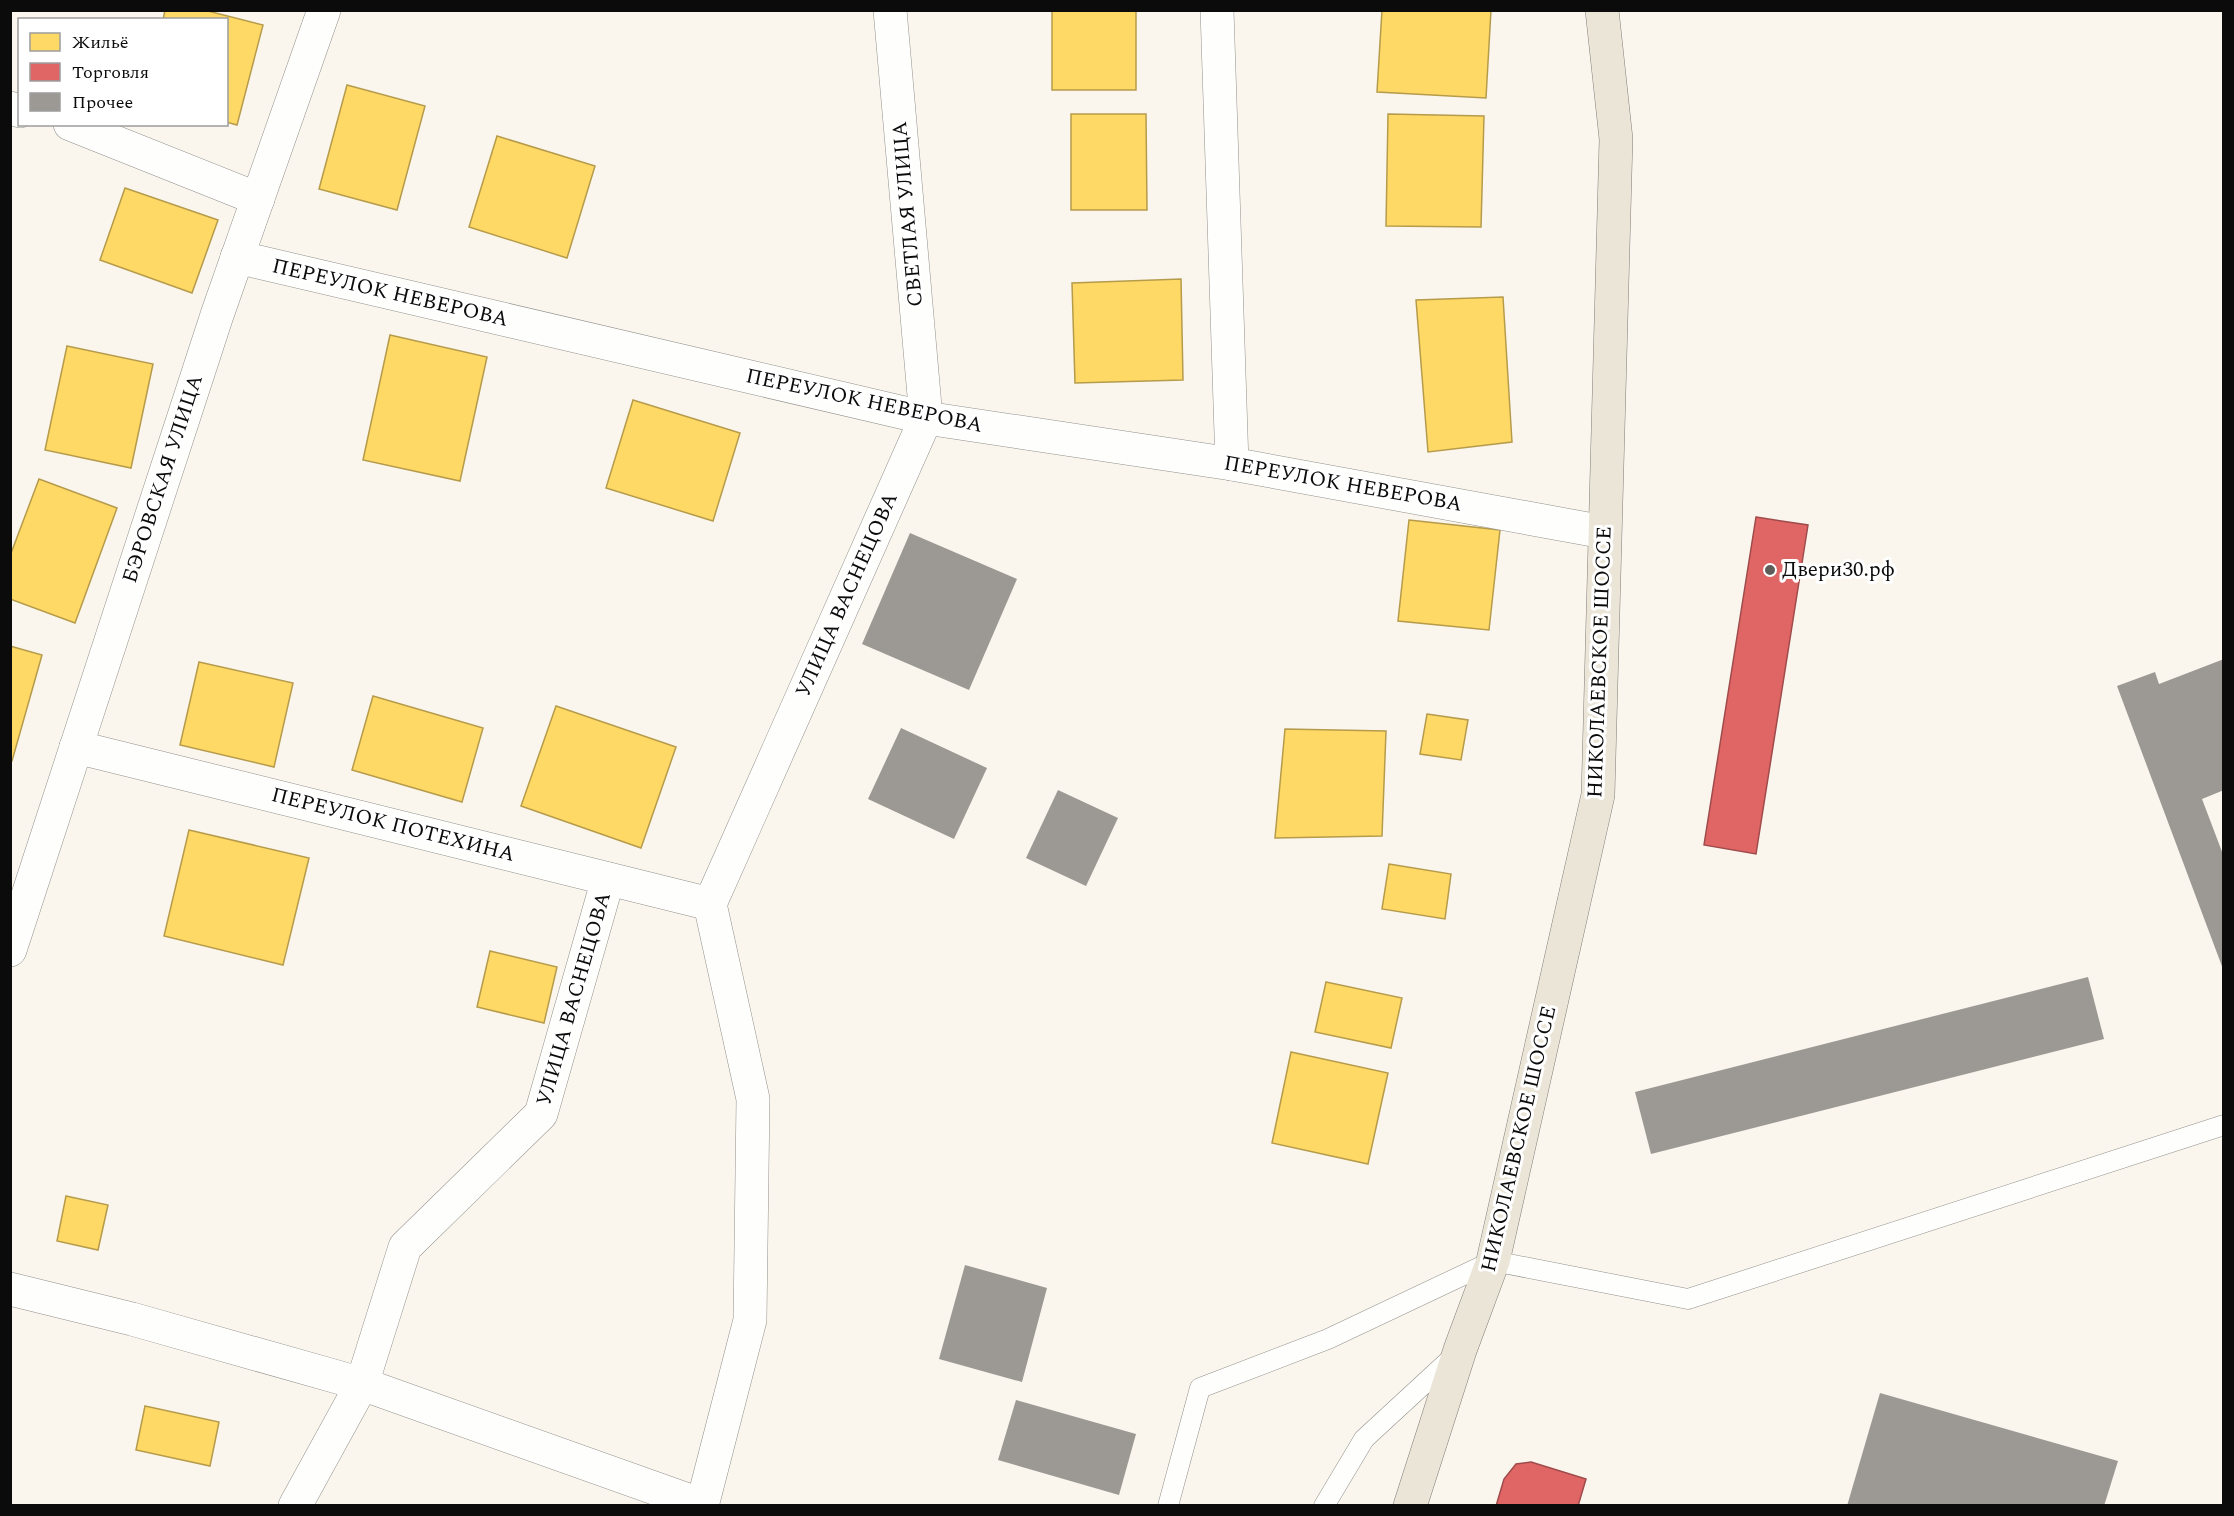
<svg xmlns="http://www.w3.org/2000/svg" width="2234" height="1516" font-family="Spectral,serif">
	<style>
		.homes { fill: #ffd966; stroke: #b69b4b; stroke-width: 1.5 }
		.shops { fill: #e06666; stroke: #a04b4b; stroke-width: 1.5 }
		.building { fill: #9c9894 }
		.lines { fill: none; stroke-linecap: round; stroke-linejoin: round }
		.service-casing { stroke: #93918d; stroke-width: 21 }
		.minor-casing { stroke: #93918d; stroke-width: 34 }
		.primary-casing { stroke: #807e7a; stroke-width: 34 }
		.service { stroke: #fefefc; stroke-width: 20 }
		.minor { stroke: #fefefc; stroke-width: 33 }
		.primary { stroke: #ebe5d7; stroke-width: 33 }
		.poi-dot { fill: #5f5d5a; stroke: #fff; stroke-width: 2 }
		.labels { text-anchor: middle; dominant-baseline: central; stroke-width: 6; stroke-linejoin: round; paint-order: stroke }
		.street-label { font-size: 21px; fill: #0b0b0b; stroke: #fff }
		.poi-label { font-size: 21px; fill: #0b0b0b; stroke: #fff; text-anchor: start }
	</style>
	<rect width="100%" height="100%" fill="#faf6ed"/>
	<g class="homes">
		<path d="M165,10H204L263,25L237,125L226,122V20H163Z"/>
		<rect x="1052" y="10" width="84" height="80"/>
		<path d="M1382,10H1491L1486,98L1377,92Z"/>
		<path d="M347,85L425,106L397,210L319,189Z"/>
		<path d="M1071,114H1146L1147,210H1071Z"/>
		<path d="M1388,114L1484,116L1481,227L1386,226Z"/>
		<path d="M497,136L595,166L567,258L469,227Z"/>
		<path d="M125,188L218,220L192,293L100,260Z"/>
		<path d="M1181,279L1183,380L1075,383L1072,283Z"/>
		<path d="M1503,297L1512,442L1428,452L1416,300Z"/>
		<path d="M390,335L487,357L460,481L363,460Z"/>
		<path d="M67,346L153,364L131,468L45,450Z"/>
		<path d="M633,400L740,433L713,521L606,488Z"/>
		<path d="M39,479L117,508L75,623L10,599V556Z"/>
		<path d="M1409,520L1500,530L1489,630L1398,621Z"/>
		<path d="M10,646L42,655L12,761H10Z"/>
		<path d="M199,662L293,683L274,767L180,745Z"/>
		<path d="M373,696L483,728L462,802L352,770Z"/>
		<path d="M556,706L676,747L641,848L521,806Z"/>
		<path d="M1427,714L1468,720L1461,760L1420,754Z"/>
		<path d="M1285,729L1386,731L1382,836L1275,838Z"/>
		<path d="M189,830L309,858L283,965L164,936Z"/>
		<path d="M1389,864L1451,874L1445,919L1382,909Z"/>
		<path d="M490,951L557,967L544,1023L477,1007Z"/>
		<path d="M1326,982L1402,998L1391,1048L1315,1032Z"/>
		<path d="M1291,1052L1388,1073L1368,1164L1272,1143Z"/>
		<path d="M66,1196L108,1205L98,1250L57,1241Z"/>
		<path d="M145,1406L219,1422L210,1466L136,1450Z"/>
	</g>
	<g class="shops">
		<path d="M1756,517L1808,525L1756,854L1704,845Z"/>
		<path d="M1531,1462L1586,1479L1578,1506H1496L1504,1479L1516,1464Z"/>
	</g>
	<g class="building">
		<path d="M910,533L1017,579L969,690L862,644Z"/>
		<path d="M2224,659V790L2202,799L2224,857L2223,969L2117,686L2155,672L2159,684Z"/>
		<path d="M901,728L987,768L954,839L868,799Z"/>
		<path d="M1058,790L1118,818L1086,886L1026,858Z"/>
		<path d="M2088,977L2104,1039L1651,1154L1635,1092Z"/>
		<path d="M965,1265L1047,1288L1022,1382L939,1359Z"/>
		<path d="M1880,1393L2118,1461L2104,1506H1847Z"/>
		<path d="M1016,1400L1136,1434L1119,1495L998,1460Z"/>
	</g>
	<g class="lines">
		<defs>
			<g id="service">
				<path d="M1168,1506L1200,1388L1328,1339L1493,1261L1688,1299L2224,1125"/>
				<path d="M1324,1506L1364,1439L1454,1356"/>
			</g>
			<g id="minor">
				<path d="M1217,10L1232,464"/>
				<path d="M10,108L20,111"/>
				<path d="M70,124L258,199"/>
				<path d="M237,257L926,418L1232,464L1604,532"/>
				<path d="M76,747L710,904"/>
				<path d="M710,904L926,418L890,10"/>
				<path d="M10,950L217,315L324,10"/>
				<path d="M10,1289L132,1319L362,1384L702,1505"/>
				<path d="M295,1506L362,1384L405,1247L541,1114L608,879"/>
				<path d="M702,1506L750,1320L753,1099L710,904"/>
			</g>
			<path id="primary" d="M1410,1506L1460,1350L1493,1261L1598,795L1616,139L1602,10"/>
		</defs>
		<use href="#service" class="service-casing"/>
		<use href="#minor" class="minor-casing"/>
		<use href="#primary" class="primary-casing"/>
		<use href="#service" class="service"/>
		<use href="#minor" class="minor"/>
		<use href="#primary" class="primary"/>
	</g>
	<circle class="poi-dot" cx="1770" cy="570" r="6"/>
	<g class="labels">
		<g class="street-label">
			<text transform="translate(908 214) rotate(-95)">СВЕТЛАЯ УЛИЦА</text>
			<text transform="translate(390 293) rotate(13)">ПЕРЕУЛОК НЕВЕРОВА</text>
			<text transform="translate(864 401) rotate(12)">ПЕРЕУЛОК НЕВЕРОВА</text>
			<text transform="translate(163 479) rotate(-72)">БЭРОВСКАЯ УЛИЦА</text>
			<text transform="translate(1343 484) rotate(10)">ПЕРЕУЛОК НЕВЕРОВА</text>
			<text transform="translate(847 595) rotate(-66)">УЛИЦА ВАСНЕЦОВА</text>
			<text transform="translate(1600 662) rotate(-88)">НИКОЛАЕВСКОЕ ШОССЕ</text>
			<text transform="translate(393 825) rotate(14)">ПЕРЕУЛОК ПОТЕХИНА</text>
			<text transform="translate(574 999) rotate(-74)">УЛИЦА ВАСНЕЦОВА</text>
			<text transform="translate(1519 1139) rotate(-77)">НИКОЛАЕВСКОЕ ШОССЕ</text>
		</g>
		<g class="poi-label">
			<text x="1782" y="570">Двери30.рф</text>
		</g>
	</g>
	<rect width="2234" height="1516" fill="none" stroke="#0b0b0b" stroke-width="24"/>
	<rect x="18" y="18" width="210" height="108" fill="#ffffff" stroke="#9d9d9d" stroke-width="1.5"/>
	<rect x="30" y="33" width="30" height="18" fill="#ffd966" stroke="#9d9d9d" stroke-width="1.5"/>
	<text x="72" y="48" font-size="18" fill="#0b0b0b">Жильё</text>
	<rect x="30" y="63" width="30" height="18" fill="#e06666" stroke="#9d9d9d" stroke-width="1.5"/>
	<text x="72" y="78" font-size="18" fill="#0b0b0b">Торговля</text>
	<rect x="30" y="93" width="30" height="18" fill="#9c9894" stroke="#9d9d9d" stroke-width="1.5"/>
	<text x="72" y="108" font-size="18" fill="#0b0b0b">Прочее</text>
</svg>
